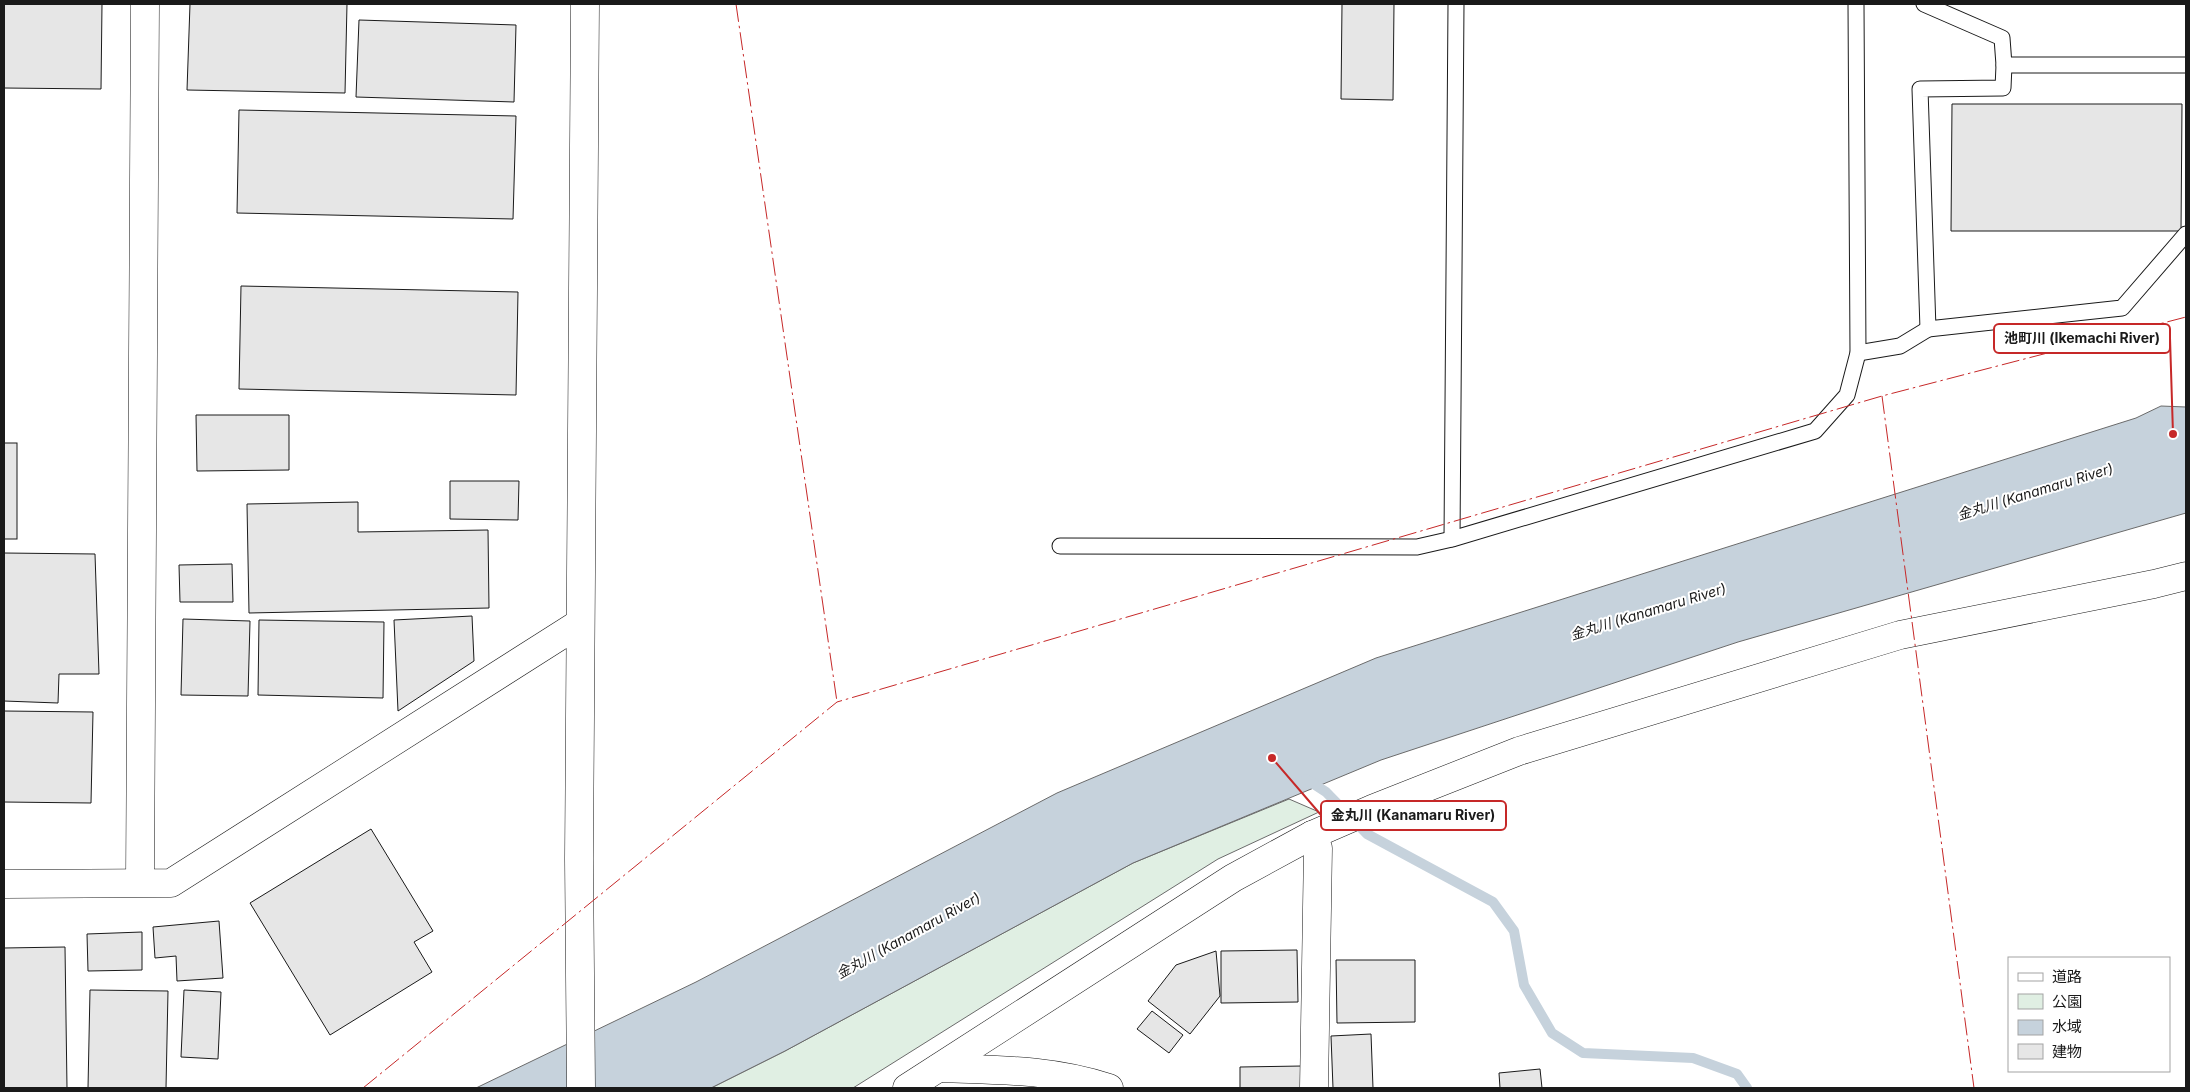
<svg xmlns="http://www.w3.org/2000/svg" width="2190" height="1092" font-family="Inter,'Noto Sans JP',sans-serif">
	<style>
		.green { fill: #e0efe3; stroke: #6a6a6a }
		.water { fill: #c6d2dc; stroke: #6a6a6a }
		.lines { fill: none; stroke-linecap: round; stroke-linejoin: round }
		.stream { stroke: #c6d2dc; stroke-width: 10 }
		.building { fill: #e6e6e6; stroke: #1a1a1a }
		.lane-casing { stroke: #1a1a1a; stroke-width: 17 }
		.street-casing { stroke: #1a1a1a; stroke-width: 29 }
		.secondary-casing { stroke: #1a1a1a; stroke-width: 29 }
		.lane { stroke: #fff; stroke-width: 15 }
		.street { stroke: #fff; stroke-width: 28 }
		.secondary { stroke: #fff; stroke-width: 28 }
		.power { stroke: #c62828; stroke-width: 1; stroke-dasharray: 18 4 2.5 4; stroke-linecap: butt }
		.labels { text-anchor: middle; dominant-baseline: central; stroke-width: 4; stroke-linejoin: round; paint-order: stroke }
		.water-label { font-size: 14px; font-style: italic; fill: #1a1a1a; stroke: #fff }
		.leader { fill: none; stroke: #c62828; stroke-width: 2 }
		.callout-dot { fill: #c62828; stroke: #fff; stroke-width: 2 }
		.callout { fill: #fff; stroke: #c62828; stroke-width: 2 }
		.callout-label { font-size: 14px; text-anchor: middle; font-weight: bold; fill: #1a1a1a }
	</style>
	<rect width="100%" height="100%" fill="#fff"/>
	<path class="green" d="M1289,799L1319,812L1218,859L853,1088H711L785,1051L1133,863Z"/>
	<path class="water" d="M2161,406L2186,407V513L1738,642L1381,760L1133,863L785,1051L711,1088H476L696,982L1057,793L1376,658L2136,418Z"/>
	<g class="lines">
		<path class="stream" d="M1306,779L1326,792L1367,834L1493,902L1514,931L1524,985L1552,1033L1583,1053L1693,1058L1737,1074L1747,1088"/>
	</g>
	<g class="building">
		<path d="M4,4H102L101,89L4,88Z"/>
		<path d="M190,4H347L345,93L187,90Z"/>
		<path d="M1342,4H1394L1393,100L1341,99Z"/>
		<path d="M359,20L516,25L514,102L356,97Z"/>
		<path d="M1952,104H2182L2181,231H1951Z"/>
		<path d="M239,110L516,116L513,219L237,213Z"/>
		<path d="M241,286L518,292L516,395L239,389Z"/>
		<path d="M196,415H289V470L197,471Z"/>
		<rect x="4" y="443" width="13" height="96"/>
		<path d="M450,481H519L518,520L450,519Z"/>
		<path d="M358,502V532L488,530L489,608L249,613L247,504Z"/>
		<path d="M4,553L95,554L99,674H59L58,703L4,701Z"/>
		<path d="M232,564L233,602H180L179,565Z"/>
		<path d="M472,616L474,661L398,711L394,620Z"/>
		<path d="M183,619L250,621L248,696L181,695Z"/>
		<path d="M259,620L384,622L383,698L258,695Z"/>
		<path d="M4,711L93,712L91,803L4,802Z"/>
		<path d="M371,829L433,931L414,942L432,972L330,1035L250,903Z"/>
		<path d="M219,921L223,978L177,981L176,956L155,958L153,927Z"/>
		<path d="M142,932V970L88,971L87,934Z"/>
		<path d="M65,947L67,1088H4V948Z"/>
		<path d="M1297,950L1298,1002L1221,1003V951Z"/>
		<path d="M1216,951L1220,996L1190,1034L1148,1001L1176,965Z"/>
		<path d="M1336,960H1415V1022L1337,1023Z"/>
		<path d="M90,990L168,991L166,1088H88Z"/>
		<path d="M184,990L221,992L218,1059L181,1057Z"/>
		<path d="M1152,1011L1183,1035L1169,1053L1137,1029Z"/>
		<path d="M1371,1034L1373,1088H1333L1331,1036Z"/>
		<path d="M1302,1066V1088H1240V1067Z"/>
		<path d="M1540,1069L1542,1088H1500L1499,1073Z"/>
	</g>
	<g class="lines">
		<defs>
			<g id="lane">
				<path d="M1924,4L2002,38L2004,65H2186"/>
				<path d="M2004,65L2003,88L1920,89L1928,329L2122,308L2186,234"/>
				<path d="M1858,353L1900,346L1928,329"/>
				<path d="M1452,539L1456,4"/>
				<path d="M1060,546L1417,547L1452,539L1815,431L1847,395L1858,353L1856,4"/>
			</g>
			<g id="street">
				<path d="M1312,835L1318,848L1314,1088"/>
				<path d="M140,882L145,4"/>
				<path d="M4,884L171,883L580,623"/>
				<path d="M939,1068C998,1070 1052,1069 1109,1088"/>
				<path d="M907,1088L1233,878L1312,835L1372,809L1519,751L1900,635L2154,584L2186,576"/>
			</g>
			<path id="secondary" d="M581,1088L579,859L585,4"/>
		</defs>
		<use href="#lane" class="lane-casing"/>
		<use href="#street" class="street-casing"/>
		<use href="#secondary" class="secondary-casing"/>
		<use href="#lane" class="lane"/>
		<use href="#street" class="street"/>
		<use href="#secondary" class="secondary"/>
		<g class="power">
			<path d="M736,4L837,702"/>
			<path d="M1882,396L1974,1088"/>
			<path d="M363,1088L837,702L1882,396L2186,317"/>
		</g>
	</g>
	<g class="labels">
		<g class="water-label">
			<text transform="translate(2035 491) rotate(-17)">金丸川 (Kanamaru River)</text>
			<text transform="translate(1648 611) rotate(-17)">金丸川 (Kanamaru River)</text>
			<text transform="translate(908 935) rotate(-29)">金丸川 (Kanamaru River)</text>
		</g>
	</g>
	<path class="leader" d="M2173 434L2170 338M1272 758L1321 815"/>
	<g class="callout-dot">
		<circle cx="2173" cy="434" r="5"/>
		<circle cx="1272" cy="758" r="5"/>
	</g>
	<g class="callout">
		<rect x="1994" y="324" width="176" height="29" rx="5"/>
		<rect x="1321" y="801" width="185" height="29" rx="5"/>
	</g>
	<g class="callout-label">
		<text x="2082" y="343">池町川 (Ikemachi River)</text>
		<text x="1413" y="820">金丸川 (Kanamaru River)</text>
	</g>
	<rect width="2190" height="1092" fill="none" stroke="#1a1a1a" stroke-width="10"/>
	<rect x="2008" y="957" width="162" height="115" fill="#ffffff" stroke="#a3a3a3"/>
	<rect x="2018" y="973" width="25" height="8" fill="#ffffff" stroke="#a3a3a3"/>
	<text x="2052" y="982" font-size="15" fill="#1a1a1a">道路</text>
	<rect x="2018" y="994" width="25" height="15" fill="#e0efe3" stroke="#a3a3a3"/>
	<text x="2052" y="1007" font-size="15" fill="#1a1a1a">公園</text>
	<rect x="2018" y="1020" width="25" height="15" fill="#c6d2dc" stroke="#a3a3a3"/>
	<text x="2052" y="1032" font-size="15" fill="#1a1a1a">水域</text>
	<rect x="2018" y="1044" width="25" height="15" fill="#e6e6e6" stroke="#a3a3a3"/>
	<text x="2052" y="1057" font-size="15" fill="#1a1a1a">建物</text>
</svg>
